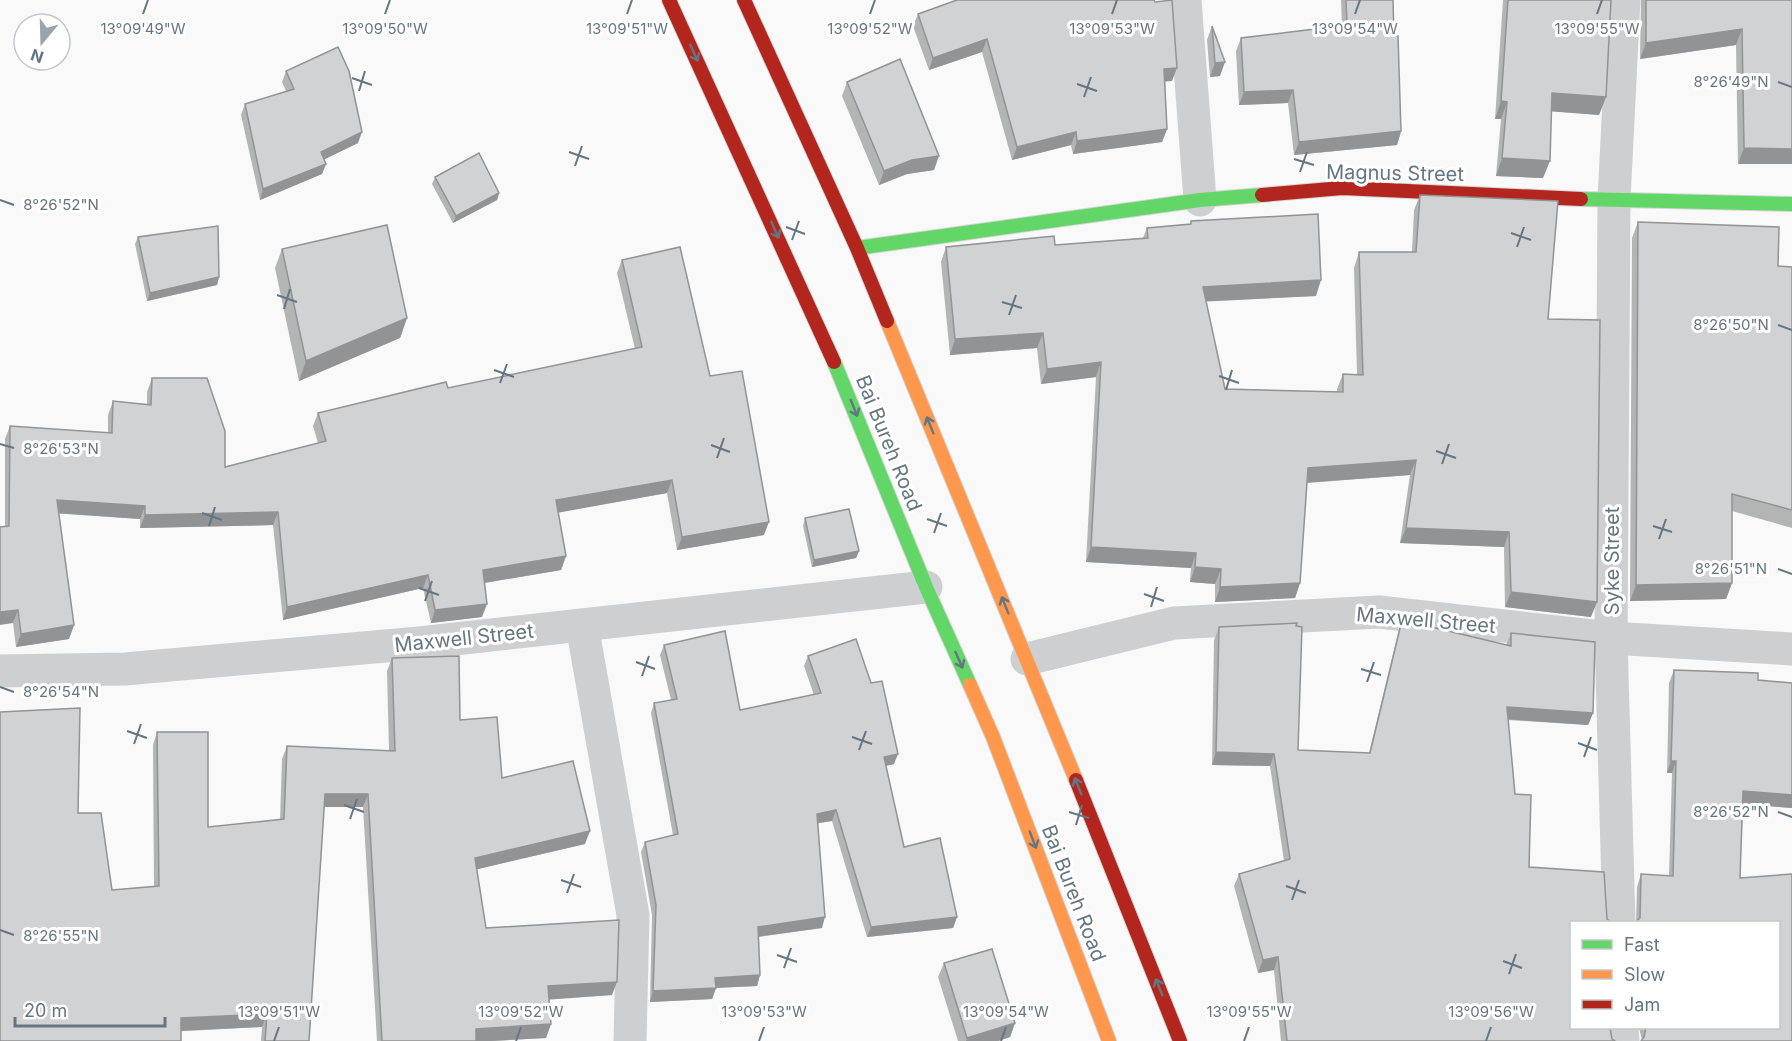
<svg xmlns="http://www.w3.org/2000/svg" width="1792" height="1041" font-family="Inter,sans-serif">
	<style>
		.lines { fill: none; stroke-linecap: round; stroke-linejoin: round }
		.fast-casing { stroke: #d5d6d7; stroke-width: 16 }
		.slow-casing { stroke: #d5d6d7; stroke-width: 16 }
		.jam-casing { stroke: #d5d6d7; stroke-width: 16 }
		.street { stroke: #cecfd0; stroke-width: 33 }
		.fast { stroke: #63d668; stroke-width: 14 }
		.slow { stroke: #ff974d; stroke-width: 14 }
		.jam { stroke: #b3261e; stroke-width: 14 }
		.wall { fill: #b3b5b5 }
		.shaded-wall { fill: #929394 }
		.building { fill: #d0d2d3; stroke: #929394; stroke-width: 1.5 }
		.oneway { stroke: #657683 }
		.ticks { fill: none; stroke: #657683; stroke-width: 2 }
		.labels { text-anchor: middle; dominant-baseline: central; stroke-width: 6; stroke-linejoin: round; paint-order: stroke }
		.street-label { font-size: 20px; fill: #657683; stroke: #fff }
		.ticks-label { font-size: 15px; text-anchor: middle; fill: #657683; stroke: #fff; stroke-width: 6; stroke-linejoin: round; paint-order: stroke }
	</style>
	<rect width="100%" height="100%" fill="#f9f9f9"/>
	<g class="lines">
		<defs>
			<g id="fast">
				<path d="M1581,199L1792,204"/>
				<path d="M857,248L1200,200L1262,195"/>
				<path d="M834,362L926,587L970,685"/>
			</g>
			<g id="slow">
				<path d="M887,321L1076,780"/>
				<path d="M970,685L993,737L1109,1041"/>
			</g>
			<g id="jam">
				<path d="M669,0L834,362"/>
				<path d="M744,0L857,248L887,321"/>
				<path d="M1262,195L1342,188L1581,199"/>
				<path d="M1076,780L1180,1041"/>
			</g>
		</defs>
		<use href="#fast" class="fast-casing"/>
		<use href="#slow" class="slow-casing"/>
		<use href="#jam" class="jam-casing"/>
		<g class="street">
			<path d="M1185,0L1200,200"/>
			<path d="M582,625L633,915L630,1041"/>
			<path d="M1027,659L1174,623L1379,612L1611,638L1792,649"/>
			<path d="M0,671L125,669L419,643L926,587"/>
			<path d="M1619,922L1611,638L1614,200L1624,0"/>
			<path d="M1622,1028L1623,1041"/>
		</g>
		<use href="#fast" class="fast"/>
		<use href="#slow" class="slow"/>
		<use href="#jam" class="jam"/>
	</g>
	<g class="wall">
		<path d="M1341,0H1393L1394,36L1401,131L1397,145L1294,155L1288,103L1239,105L1236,51L1241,38L1342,26Z"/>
		<path d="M1503,0H1611L1606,97L1599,115L1552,111L1543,178L1496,176L1501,119H1495Z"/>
		<path d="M1641,0H1792V164H1738L1736,45L1640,59Z"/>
		<path d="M918,14L1172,81H1165L1167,129L1162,142L1073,154L1071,145L1012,160L982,52L929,70L913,26Z"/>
		<path d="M1212,26L1220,76L1210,77L1207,40Z"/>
		<path d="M286,71L358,143L324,159L326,164L322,174L260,200L241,115L245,104L286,91L282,82Z"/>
		<path d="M847,82L934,170L907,174L879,185L842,96Z"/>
		<path d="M435,177L499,193L497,200L453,223L432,184Z"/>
		<path d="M1420,195L1548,319L1591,617L1505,607L1504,547L1400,543L1410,475L1307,483L1300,583L1295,598L1215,602V584L1190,582L1191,568L1086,562L1096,377L1041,384L1037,348L950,355L941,262L946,247L1055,245L1143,238L1147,228L1190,224L1191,221L1316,296L1206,301L1225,389L1337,392V389L1343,374H1357L1354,268L1359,252H1412L1414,210Z"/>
		<path d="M1638,222L1778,266L1792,267V528L1732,511V583L1726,599L1630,601L1632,238Z"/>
		<path d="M138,237L219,277L217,285L147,301L135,244Z"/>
		<path d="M282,249L407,318L400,338L299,381L275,268Z"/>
		<path d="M622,260L710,376L764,535L677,550L667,493L558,512L566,556L561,570L484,583L482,617L431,623L423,588L283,620L273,525L140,528V519L59,513L74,625L69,639L16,647L13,623L5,527V439L10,426L108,433V415L113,401L147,404V392L152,378L225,467L318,443L313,426L318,413L448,388L635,349L617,273Z"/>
		<path d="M805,518L859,551L856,558L812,567L803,526Z"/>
		<path d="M1402,620L1506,645L1511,633L1593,713L1588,725L1508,720L1515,794L1529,867L1572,922L1612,1039L1615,1041H1281L1274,970L1258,973L1234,886L1239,874L1284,861L1270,766L1212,765L1214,640L1219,627L1298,750L1369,753L1398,633Z"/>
		<path d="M664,645L740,710L814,695L804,666L808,656L894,764L886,766L904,847L957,917L953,928L867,937L832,821L818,823L822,928L759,937L760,975L757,986L716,988L712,999L650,1002L652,915L641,852L645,842L673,835L651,713L654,703L671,700L660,655Z"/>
		<path d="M392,658L460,720L502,778L585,844L477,869L486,928L612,995L549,999L551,1024L546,1038L491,1041H377L363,807H324L309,1041H261L262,1027L0,1041L78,813L112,890L154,886L153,745L157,732L208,827L280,820L282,759L287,746L389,751L387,671Z"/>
		<path d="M1674,670L1758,673V680L1792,683V808L1743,804L1740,878L1792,874V1041H1641L1642,1040L1639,1028H1779V922H1636L1637,887L1641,874L1669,876L1672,773H1667L1669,683Z"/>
		<path d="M944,963L1015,1023L1010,1037L998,1041H958L938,977Z"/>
	</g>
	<g class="shaded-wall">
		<path d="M1742,29L1736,45L1640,59L1646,43Z"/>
		<path d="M987,39L982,52L929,70L933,58Z"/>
		<path d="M1225,62L1220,76L1210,77L1215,63Z"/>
		<path d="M1177,68L1172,81L1160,82L1164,69Z"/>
		<path d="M1293,90L1288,103L1239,105L1244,92Z"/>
		<path d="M1552,93L1606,97L1599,115L1546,111Z"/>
		<path d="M1501,101L1507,102L1501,119H1495Z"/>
		<path d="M1167,129L1162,142L1073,154L1077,141Z"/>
		<path d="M1401,131L1397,145L1294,155L1299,142Z"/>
		<path d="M362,132L358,143L317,163L321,152Z"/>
		<path d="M1076,132L1071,145L1012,160L1017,147Z"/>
		<path d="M1744,148L1792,149V164H1738Z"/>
		<path d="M939,156L934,170L907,174L879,185L884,171L912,160Z"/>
		<path d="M1502,158L1550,161L1543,178L1496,176Z"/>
		<path d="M326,164L322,174L260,200L263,189Z"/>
		<path d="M499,193L497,200L453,223L456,216Z"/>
		<path d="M219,277L217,285L147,301L150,293Z"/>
		<path d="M1321,280L1316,296L1197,302L1203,287Z"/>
		<path d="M407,318L400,338L299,381L306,361Z"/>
		<path d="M1043,333L1037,348L950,355L955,339Z"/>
		<path d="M1101,362L1096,377L1041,384L1047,369Z"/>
		<path d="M1416,460L1410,475L1303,483L1308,468Z"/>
		<path d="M672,480L667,493L551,514L556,500Z"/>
		<path d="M57,500L145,506L140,519L52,513Z"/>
		<path d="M278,512L273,525L140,528L145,515Z"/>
		<path d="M769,522L764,535L677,550L682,537Z"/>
		<path d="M1406,528L1509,532L1504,547L1400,543Z"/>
		<path d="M1091,547L1196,553L1191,568L1086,562Z"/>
		<path d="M859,551L856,558L812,567L814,560Z"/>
		<path d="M566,556L561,570L478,584L483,570Z"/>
		<path d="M1195,567L1221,569L1215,584L1190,582Z"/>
		<path d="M428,575L423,588L283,620L287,607Z"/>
		<path d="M1300,583L1295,598L1215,602L1220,587Z"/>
		<path d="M1732,583L1726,599L1630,601L1636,585Z"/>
		<path d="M1511,592L1597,602L1591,617L1505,607Z"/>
		<path d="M487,604L482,617L431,623L435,610Z"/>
		<path d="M18,610L13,623L0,625V612Z"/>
		<path d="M74,625L69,639L16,647L21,634Z"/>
		<path d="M1507,707L1593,713L1588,725L1503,719Z"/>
		<path d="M1216,752L1274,754L1270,766L1212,765Z"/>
		<path d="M898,754L894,764L880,767L884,757Z"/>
		<path d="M1671,761H1676L1672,773H1667Z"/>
		<path d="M1743,791L1792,795V808L1739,804Z"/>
		<path d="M325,794H368L363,807H320Z"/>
		<path d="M836,810L832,821L813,824L817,814Z"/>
		<path d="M590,831L585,844L470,871L475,858Z"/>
		<path d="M825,917L822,928L754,937L758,927Z"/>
		<path d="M957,917L953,928L867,937L871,927Z"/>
		<path d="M1278,957L1274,970L1258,973L1263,960Z"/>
		<path d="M760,975L757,986L712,988L715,978Z"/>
		<path d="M617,982L612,995L544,1000L548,986Z"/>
		<path d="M716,988L712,999L650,1002L653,991Z"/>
		<path d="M267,1014L262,1027L176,1031L181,1018Z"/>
		<path d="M1015,1023L1010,1037L998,1041H966L967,1038Z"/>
		<path d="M551,1024L546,1038L491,1041H471L476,1029Z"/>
	</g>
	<g class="building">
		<path d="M957,0H1154L1155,2L1172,0L1177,68L1164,69L1167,129L1077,141L1076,132L1017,147L987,39L933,58L918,14Z"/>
		<path d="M1346,0H1393L1394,36H1398L1401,131L1299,142L1293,90L1244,92L1241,38L1347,25Z"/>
		<path d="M1508,0H1611L1606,97L1552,93L1550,161L1502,158L1507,102L1501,101Z"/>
		<path d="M1646,0H1792V149L1744,148L1742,29L1646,43Z"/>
		<path d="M1212,26L1225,62L1215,63Z"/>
		<path d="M338,47L349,71L362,132L321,152L326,164L263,189L245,104L294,89L286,71Z"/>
		<path d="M900,59L939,156L912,160L884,171L847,82Z"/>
		<path d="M479,153L499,193L456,216L435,177Z"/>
		<path d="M1420,195L1558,201L1548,319L1600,320L1597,602L1511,592L1509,532L1406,528L1416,460L1308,468L1300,583L1220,587L1221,569L1195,567L1196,553L1091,547L1101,362L1047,369L1043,333L955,339L946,247L1054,236L1055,245L1148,238L1147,228L1191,224V221L1318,214L1321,280L1203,287L1225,389L1343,392V374L1363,375L1359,252H1416Z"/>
		<path d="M1638,222L1779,227L1778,266L1792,267V510L1732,494V583L1636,585Z"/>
		<path d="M387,225L407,318L306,361L282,249Z"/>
		<path d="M218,226L219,277L150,293L138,237Z"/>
		<path d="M680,247L710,376L742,371L769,522L682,537L672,480L556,500L566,556L483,570L487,604L435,610L428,575L287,607L278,512L145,515V506L57,500L74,625L21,634L18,610L0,612V527L9,526L10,426L112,433L113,401L151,405L152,378H207L225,431V467L326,441L318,413L446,382L448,388L642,347L622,260Z"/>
		<path d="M849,509L859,551L814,560L805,518Z"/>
		<path d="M1402,620L1511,646V633L1595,642L1593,713L1507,707L1515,794L1531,795L1529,867L1604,872L1607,919L1611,922H1572V1028H1610L1612,1039L1615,1041H1287L1278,957L1263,960L1239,874L1290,859L1274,754L1216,752L1219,627L1297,623L1296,626L1302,627L1298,750L1370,753Z"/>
		<path d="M725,631L740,710L821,693L808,656L856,639L871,683L882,681L898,754L884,757L904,847L940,838L957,917L871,927L836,810L817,814L825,917L758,927L760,975L715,978L716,988L653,991L656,905L645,842L678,834L654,703L677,699L664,645Z"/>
		<path d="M459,656L460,720L497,717L502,778L573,761L590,831L475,858L486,928L619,920L617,982L548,986L551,1024L476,1029V1041H382L368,794H325L309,1041H265L267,1014L181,1018V1041H0V712L80,708L78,813H101L112,890L159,886L157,732H208V827L284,819L287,746L395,751L392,658Z"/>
		<path d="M1674,670L1758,673V680L1792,683V795L1743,791L1740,878L1792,874V1041H1641L1644,1037L1646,1028H1779V922H1636L1640,918L1641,874L1673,876L1676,761H1671Z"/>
		<path d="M992,949L1015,1023L967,1038L944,963Z"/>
	</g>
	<defs><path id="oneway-shaft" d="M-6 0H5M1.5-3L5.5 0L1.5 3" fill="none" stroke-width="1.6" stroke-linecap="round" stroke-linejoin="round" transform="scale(1.5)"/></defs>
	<g class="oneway">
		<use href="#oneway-shaft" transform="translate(694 53) rotate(65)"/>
		<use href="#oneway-shaft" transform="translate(775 230) rotate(66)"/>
		<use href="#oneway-shaft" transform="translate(854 408) rotate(68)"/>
		<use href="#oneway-shaft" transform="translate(930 425) rotate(-112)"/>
		<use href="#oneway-shaft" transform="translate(1005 605) rotate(-112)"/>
		<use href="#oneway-shaft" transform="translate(959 660) rotate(66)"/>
		<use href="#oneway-shaft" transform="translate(1078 786) rotate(-112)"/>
		<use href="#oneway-shaft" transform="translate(1033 840) rotate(69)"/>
		<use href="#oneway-shaft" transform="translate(1159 987) rotate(-112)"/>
	</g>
	<path class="ticks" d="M143,14L148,0M385,14L390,0M627,14L632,0M870,14L875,0M1112,14L1117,0M1355,14L1360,0M1597,14L1602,0M352,78L372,85M1778,82L1792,87M1077,84L1097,91M359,91L365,71M1084,97L1091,77M569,152L589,159M1294,159L1314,165M575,166L582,146M1300,172L1307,152M0,200L14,205M786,227L805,234M1511,233L1531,240M792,240L799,221M1517,247L1524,227M277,295L297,302M1002,302L1022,308M284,309L290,289M1009,315L1016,295M1778,325L1792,330M494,370L514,377M1219,376L1239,383M500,383L507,364M1226,390L1232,370M0,444L14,448M711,445L730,452M1436,451L1456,458M717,458L724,438M1442,464L1449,444M202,513L222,520M927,519L947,526M209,526L215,507M1653,526L1672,532M934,533L941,513M1659,539L1666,519M1778,569L1792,574M419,588L439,595M1144,594L1164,601M425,601L432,581M1151,607L1157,587M636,662L655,669M1361,669L1381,675M642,676L649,656M1367,682L1374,662M0,687L14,692M127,731L147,738M852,737L872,744M1578,743L1597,750M134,744L141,724M859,750L866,731M1584,757L1591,737M344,805L364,812M1069,812L1089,818M1778,812L1792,817M350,819L357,799M1076,825L1082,805M561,880L581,887M1286,886L1306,893M567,893L574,874M1292,900L1299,880M0,930L14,935M777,955L797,962M1503,961L1522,968M784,968L791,948M1509,974L1516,954M274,1041L279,1027M516,1041L521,1027M759,1041L764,1027M1001,1041L1006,1027M1244,1041L1249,1027M1486,1041L1491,1027"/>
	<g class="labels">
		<g class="street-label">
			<text transform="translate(1395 173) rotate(1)">Magnus Street</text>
			<text transform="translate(889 443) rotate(68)">Bai Bureh Road</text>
			<text transform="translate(1612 561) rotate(-90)">Syke Street</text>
			<text transform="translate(1426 620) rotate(5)">Maxwell Street</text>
			<text transform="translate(464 638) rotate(-6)">Maxwell Street</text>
			<text transform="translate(1074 893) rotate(69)">Bai Bureh Road</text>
		</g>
	</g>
	<g class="ticks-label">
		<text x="143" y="34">13°09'49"W</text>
		<text x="385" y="34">13°09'50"W</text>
		<text x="627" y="34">13°09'51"W</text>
		<text x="870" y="34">13°09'52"W</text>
		<text x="1112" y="34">13°09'53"W</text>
		<text x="1355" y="34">13°09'54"W</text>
		<text x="1597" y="34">13°09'55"W</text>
		<text x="1731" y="87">8°26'49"N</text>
		<text x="61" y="210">8°26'52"N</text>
		<text x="1731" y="330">8°26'50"N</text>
		<text x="61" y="454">8°26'53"N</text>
		<text x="1731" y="574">8°26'51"N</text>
		<text x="61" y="697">8°26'54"N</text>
		<text x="1731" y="817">8°26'52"N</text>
		<text x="61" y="941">8°26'55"N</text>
		<text x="279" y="1017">13°09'51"W</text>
		<text x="521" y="1017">13°09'52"W</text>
		<text x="764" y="1017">13°09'53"W</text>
		<text x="1006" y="1017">13°09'54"W</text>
		<text x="1249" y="1017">13°09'55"W</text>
		<text x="1491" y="1017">13°09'56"W</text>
	</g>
	<rect x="1570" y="921" width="210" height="108" fill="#ffffff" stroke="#c1c8cd" stroke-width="1.5"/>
	<rect x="1582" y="940" width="30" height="9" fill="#63d668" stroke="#c1c8cd" stroke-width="1.5"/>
	<text x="1624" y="951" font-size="18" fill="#657683">Fast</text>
	<rect x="1582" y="970" width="30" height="9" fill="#ff974d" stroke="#c1c8cd" stroke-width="1.5"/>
	<text x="1624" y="981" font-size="18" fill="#657683">Slow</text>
	<rect x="1582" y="1000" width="30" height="9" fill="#b3261e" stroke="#c1c8cd" stroke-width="1.5"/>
	<text x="1624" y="1011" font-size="18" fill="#657683">Jam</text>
	<g transform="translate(42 42) rotate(199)"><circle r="28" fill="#ffffff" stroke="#c1c8cd" stroke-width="1.5"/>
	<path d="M0-4.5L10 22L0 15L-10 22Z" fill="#99a4ac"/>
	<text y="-9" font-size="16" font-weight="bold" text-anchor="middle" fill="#657683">N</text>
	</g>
	<path d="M15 1017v9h150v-9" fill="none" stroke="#657683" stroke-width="3"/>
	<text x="24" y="1017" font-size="18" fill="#657683" stroke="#ffffff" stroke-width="4.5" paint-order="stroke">20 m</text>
</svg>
